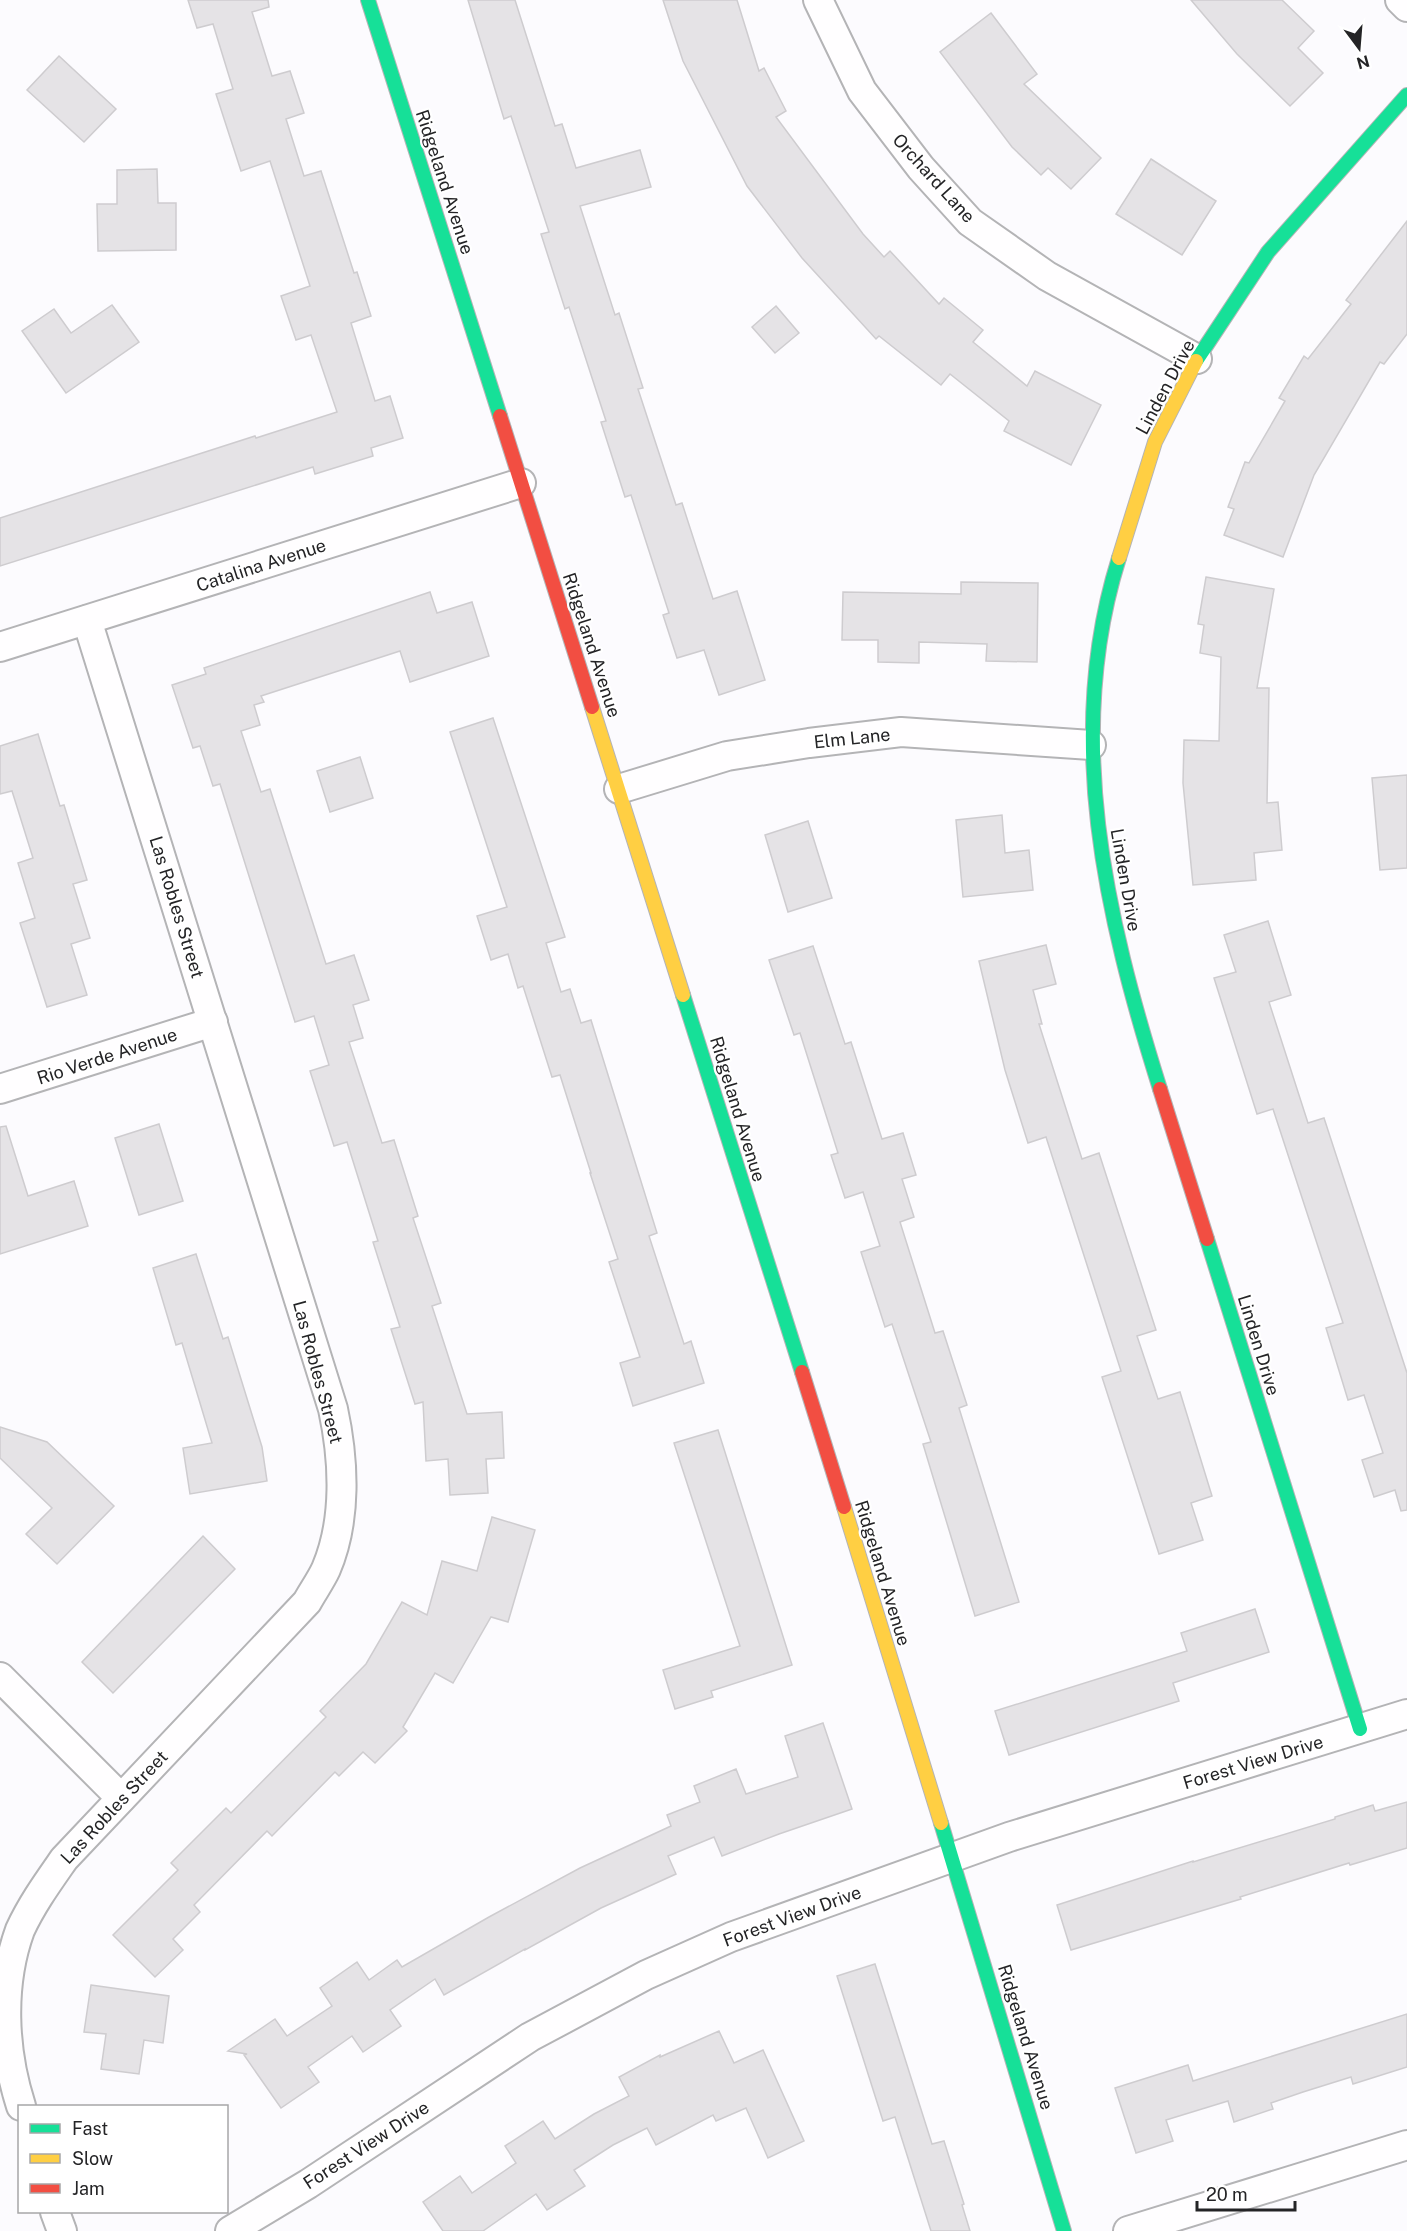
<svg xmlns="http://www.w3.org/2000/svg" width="1407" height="2231" font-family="'Public Sans',sans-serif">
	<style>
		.building { fill: #e5e3e6; stroke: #cecccf; stroke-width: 1.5 }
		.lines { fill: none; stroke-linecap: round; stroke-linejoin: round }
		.street-casing { stroke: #b4b4b6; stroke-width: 32 }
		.fast-casing { stroke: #b4b4b6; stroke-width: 16 }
		.slow-casing { stroke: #b4b4b6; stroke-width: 16 }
		.jam-casing { stroke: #b4b4b6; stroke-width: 16 }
		.street { stroke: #fffeff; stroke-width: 28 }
		.fast { stroke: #16e098; stroke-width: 14 }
		.slow { stroke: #ffcf43; stroke-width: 14 }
		.jam { stroke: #f24e42; stroke-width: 14 }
		.labels { text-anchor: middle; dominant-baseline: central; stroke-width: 4.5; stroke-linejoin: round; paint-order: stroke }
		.street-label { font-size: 18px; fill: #242426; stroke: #fff }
	</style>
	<rect width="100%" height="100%" fill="#fcfbfe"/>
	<g class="building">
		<path d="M188,0H268L269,7L252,12L272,76L290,71L304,113L286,119L304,176L321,171L354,273L357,272L371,316L351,323L375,401L390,396L403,438L371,448L373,456L315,474L313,467L0,566V518L255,436L256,438L337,412L311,335L296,340L281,296L310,286L270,161L241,171L216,94L233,89L213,24L197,28Z"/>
		<path d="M468,0H515L555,126L562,124L576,168L640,150L651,187L580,206L615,315L619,313L643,388L638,389L676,505L682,503L713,599L737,591L765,680L719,695L704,650L677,658L663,615L669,613L631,495L625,497L601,422L606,421L569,307L565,309L541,234L549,232L511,116L504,119Z"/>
		<path d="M663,0H737L759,71L764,68L786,111L776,117L863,234L884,257L890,251L939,304L944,298L983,330L973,342L1027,386L1035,371L1101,405L1071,465L1004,431L1009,421L950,374L941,385L879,336L876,339L802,258L747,186L683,61Z"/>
		<path d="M1191,0H1282L1314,31L1298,48L1323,73L1290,106L1237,54Z"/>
		<path d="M991,13L1037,74L1024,84L1101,158L1071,189L1048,168L1041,175L1012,147L940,52Z"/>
		<path d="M59,56L116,109L84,142L27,90Z"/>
		<path d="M1151,159L1216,201L1182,255L1116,214Z"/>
		<path d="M157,169L158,203H176V250L98,251L97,204H117V170Z"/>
		<path d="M1407,221V334L1384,364L1380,362L1314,475L1283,557L1224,535L1234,509L1228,507L1245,462L1249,463L1285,401L1279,398L1304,356L1308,359L1351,304L1346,300Z"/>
		<path d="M112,305L139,342L66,393L22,331L54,309L71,333Z"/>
		<path d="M776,306L799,333L775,353L752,327Z"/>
		<path d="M1206,577L1274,589L1257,688H1269L1267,803L1278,802L1282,850L1254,853L1256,880L1193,885L1183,783L1184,740L1219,741L1221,657L1200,653L1204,625L1198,624Z"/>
		<path d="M961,582L1038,583L1037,662L986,661L987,644L919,642V663L878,662V640H842L843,592L961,594Z"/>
		<path d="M430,592L437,613L472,602L489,656L410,682L400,651L261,696L264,702L254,705L260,725L241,731L261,792L270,789L326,964L354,955L369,1000L353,1005L363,1038L349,1042L382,1143L394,1140L418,1216L413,1218L441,1303L432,1306L467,1414L502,1412L504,1458L486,1459L488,1493L450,1495L448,1459L426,1461L423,1402L415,1404L391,1329L400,1327L373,1242L378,1241L347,1142L334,1146L310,1071L329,1065L314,1016L295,1022L220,784L213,786L200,746L193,748L172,685L206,674L204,668Z"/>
		<path d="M493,718L565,937L546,943L561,992L570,989L581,1023L591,1020L657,1233L649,1236L684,1344L691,1341L704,1383L633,1406L620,1363L640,1357L609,1262L618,1259L590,1173H591L560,1075L552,1077L523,986L518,988L508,954L491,960L477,916L507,907L450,732Z"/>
		<path d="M38,734L60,806L64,805L87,880L73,884L90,938L71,944L87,995L47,1007L20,923L35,918L18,863L33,858L12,791L0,794V746Z"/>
		<path d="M360,757L373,798L330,812L317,771Z"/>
		<path d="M1407,775V868L1380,870L1372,778Z"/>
		<path d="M1002,815L1005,853L1029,850L1033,890L963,897L956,820Z"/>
		<path d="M808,821L832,898L788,912L765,835Z"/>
		<path d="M1268,921L1291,995L1269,1002L1308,1123L1324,1118L1407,1373V1510L1401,1511L1395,1490L1374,1497L1362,1460L1383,1453L1364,1395L1348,1400L1326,1328L1343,1323L1273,1109L1257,1114L1214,978L1236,972L1224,935Z"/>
		<path d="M1046,945L1056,984L1033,990L1042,1024H1039L1082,1159L1099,1153L1156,1330L1137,1336L1158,1399L1180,1392L1212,1496L1191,1503L1203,1540L1159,1554L1102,1377L1121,1371L1046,1137L1028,1143L1005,1070L979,961Z"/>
		<path d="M813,946L845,1044L851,1042L882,1139L903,1133L916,1175L902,1179L914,1217L900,1222L935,1333L943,1331L967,1405L959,1408L1019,1602L975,1616L923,1444L931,1442L892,1324L885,1327L861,1252L880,1246L863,1192L845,1198L831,1155L838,1153L800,1033L794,1035L769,960Z"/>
		<path d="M159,1124L183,1201L139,1215L115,1138Z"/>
		<path d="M6,1126L28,1196L74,1181L88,1226L0,1254V1127Z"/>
		<path d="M196,1254L223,1339L228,1337L262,1447L267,1481L190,1494L183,1448L212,1443L182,1343L176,1345L153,1268Z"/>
		<path d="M0,1427L47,1442L114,1506L57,1564L26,1534L52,1508L0,1458Z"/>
		<path d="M718,1430L792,1665L711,1691L713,1697L675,1709L663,1670L740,1646L674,1443Z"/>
		<path d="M492,1517L535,1530L508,1622L491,1617L453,1683L435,1673L403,1727L407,1731L375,1763L363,1752L339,1776L335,1772L272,1836L267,1831L194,1905L200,1912L173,1939L183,1950L155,1977L113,1935L178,1870L171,1863L226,1808L231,1813L326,1717L320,1711L366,1664L402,1602L427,1615L442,1561L477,1571Z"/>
		<path d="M203,1536L235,1569L113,1693L82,1662Z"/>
		<path d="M1255,1609L1269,1652L1173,1683L1179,1701L1009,1755L995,1711L1187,1651L1181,1633Z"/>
		<path d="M823,1723L852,1809L779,1834L722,1856L714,1837L668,1856L676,1874L601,1908L525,1950V1949L444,1995L435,1979L390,2010L401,2026L363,2052L352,2036L308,2067L319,2082L281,2108L244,2055L247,2054L228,2051L275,2019L287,2036L332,2006L320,1988L357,1962L369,1980L397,1960L402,1967L489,1917L580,1868L671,1826L667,1815L700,1802L694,1786L736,1769L746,1794L798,1777L785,1736Z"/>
		<path d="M1407,1802V1848L1350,1865L1349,1863L1240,1897L1241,1899L1071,1950L1057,1905L1193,1861V1862L1335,1819V1817L1373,1805L1375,1811Z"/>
		<path d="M875,1964L932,2144L944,2141L964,2204L962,2205L970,2231H931L895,2117L883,2121L837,1976Z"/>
		<path d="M91,1985L169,1996L163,2043L144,2040L139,2074L101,2069L106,2034L84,2032Z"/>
		<path d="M1407,2014V2067L1353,2084L1351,2077L1303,2092L1271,2103L1273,2109L1234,2122L1228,2101L1166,2120L1173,2141L1136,2153L1115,2088L1188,2065L1193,2081Z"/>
		<path d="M719,2031L734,2063L763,2050L804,2141L768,2158L746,2108L716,2121L713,2115L656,2145L647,2128L613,2145L574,2170L585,2186L547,2210L536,2194L483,2231H443L423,2202L460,2176L472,2193L516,2163L505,2146L543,2121L555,2139L594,2114L629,2096L619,2077L660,2055V2057Z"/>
	</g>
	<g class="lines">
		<defs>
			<g id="street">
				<path d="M818,0L862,91L921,168L970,222L1047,276L1197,359"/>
				<path d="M1400,0L1407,7"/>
				<path d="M0,647L521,483"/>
				<path d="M619,789L727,756L809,743L901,732L1091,745"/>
				<path d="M0,1089L213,1022"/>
				<path d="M0,1677L121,1798"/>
				<path d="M21,2106C3,2050 0,1985 20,1930C32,1904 48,1882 64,1859L307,1602C313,1591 321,1580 326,1569C347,1520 344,1460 333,1409L87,620"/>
				<path d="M55,2212L62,2231"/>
				<path d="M230,2231L308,2184L530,2037L646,1975L731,1937L1009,1837L1407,1714"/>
				<path d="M1128,2231L1407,2145"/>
			</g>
			<g id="fast">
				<path d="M368,0L500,416"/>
				<path d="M1196,361L1268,252L1407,95"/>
				<path d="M1119,558C1063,735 1106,917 1160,1089"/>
				<path d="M683,995L802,1372"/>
				<path d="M1207,1239L1360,1729"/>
				<path d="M941,1823L1064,2231"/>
			</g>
			<g id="slow">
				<path d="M1119,558L1155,442L1196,361"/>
				<path d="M592,707L683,995"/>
				<path d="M844,1507L941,1823"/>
			</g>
			<g id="jam">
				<path d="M500,416L592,707"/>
				<path d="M1160,1089L1207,1239"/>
				<path d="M802,1372L844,1507"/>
			</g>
		</defs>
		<use href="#street" class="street-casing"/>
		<use href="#fast" class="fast-casing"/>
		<use href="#slow" class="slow-casing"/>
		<use href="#jam" class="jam-casing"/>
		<use href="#street" class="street"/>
		<use href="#fast" class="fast"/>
		<use href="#slow" class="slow"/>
		<use href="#jam" class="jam"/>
	</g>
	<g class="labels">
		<g class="street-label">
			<text transform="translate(934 178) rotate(48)">Orchard Lane</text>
			<text transform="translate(445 182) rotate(72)">Ridgeland Avenue</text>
			<text transform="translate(1165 387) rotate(-62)">Linden Drive</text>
			<text transform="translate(261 565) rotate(-18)">Catalina Avenue</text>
			<text transform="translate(592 645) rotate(72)">Ridgeland Avenue</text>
			<text transform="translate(852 738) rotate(-6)">Elm Lane</text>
			<text transform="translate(1126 880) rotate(80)">Linden Drive</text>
			<text transform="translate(177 907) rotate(73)">Las Robles Street</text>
			<text transform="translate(107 1056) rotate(-18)">Rio Verde Avenue</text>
			<text transform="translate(738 1109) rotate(73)">Ridgeland Avenue</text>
			<text transform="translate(1259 1345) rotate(73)">Linden Drive</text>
			<text transform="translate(318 1372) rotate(75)">Las Robles Street</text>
			<text transform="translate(883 1573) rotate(73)">Ridgeland Avenue</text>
			<text transform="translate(1253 1762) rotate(-17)">Forest View Drive</text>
			<text transform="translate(114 1807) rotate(-47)">Las Robles Street</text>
			<text transform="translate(792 1916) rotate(-20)">Forest View Drive</text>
			<text transform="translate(1026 2037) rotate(73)">Ridgeland Avenue</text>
			<text transform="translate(366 2145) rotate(-33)">Forest View Drive</text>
		</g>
	</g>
	<rect x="18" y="2105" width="210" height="108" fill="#ffffff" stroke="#a7a7a8" stroke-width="1.5"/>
	<rect x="30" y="2124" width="30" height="9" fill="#16e098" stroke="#a7a7a8" stroke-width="1.5"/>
	<text x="72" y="2135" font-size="18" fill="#242426">Fast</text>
	<rect x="30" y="2154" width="30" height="9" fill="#ffcf43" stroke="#a7a7a8" stroke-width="1.5"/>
	<text x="72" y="2165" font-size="18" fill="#242426">Slow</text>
	<rect x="30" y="2184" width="30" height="9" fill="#f24e42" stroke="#a7a7a8" stroke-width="1.5"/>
	<text x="72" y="2195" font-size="18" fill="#242426">Jam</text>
	<g transform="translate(1359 48) rotate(164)" stroke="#ffffff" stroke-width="4.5" paint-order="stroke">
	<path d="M0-4.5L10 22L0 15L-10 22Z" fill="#242426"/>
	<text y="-9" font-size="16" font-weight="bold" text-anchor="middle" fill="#242426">N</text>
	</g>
	<path d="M1197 2201v9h98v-9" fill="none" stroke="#242426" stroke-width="3"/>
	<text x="1206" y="2201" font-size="18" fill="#242426" stroke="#ffffff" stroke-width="4.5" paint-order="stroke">20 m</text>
</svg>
